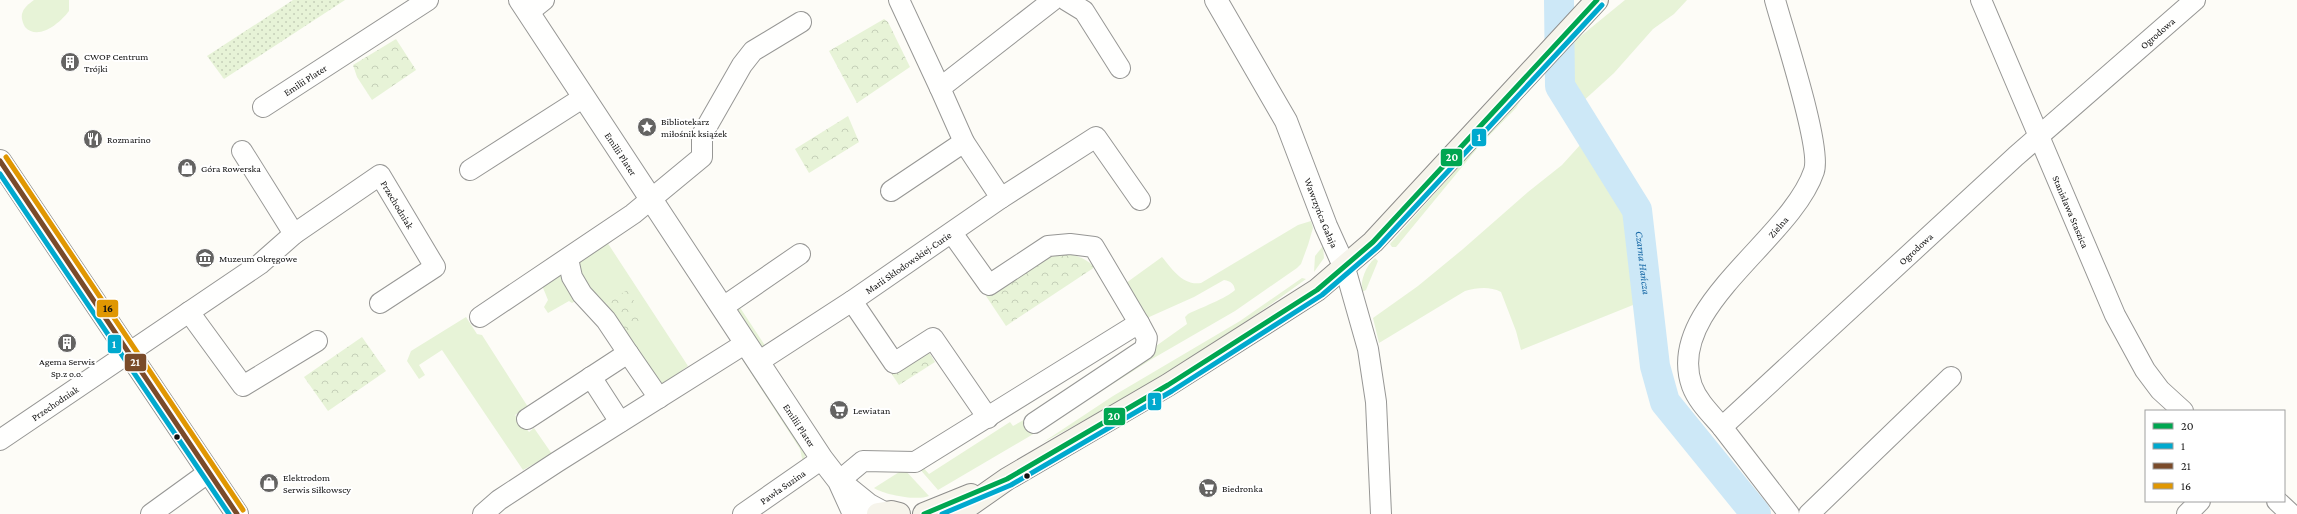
<svg xmlns="http://www.w3.org/2000/svg" width="2297" height="514" font-family="'Crimson Pro',serif">
	<style>
		.grass { fill: #e7f3d7 }
		.park { fill: url(#park-crowns) }
		.garden { fill: url(#garden-dots) }
		.lines { fill: none; stroke-linecap: round; stroke-linejoin: round }
		.river { stroke: #cde8f7; stroke-width: 30 }
		.minor-casing { stroke: #979795; stroke-width: 22 }
		.tertiary-casing { stroke: #979795; stroke-width: 24 }
		.secondary-casing { stroke: #8e8d8b; stroke-width: 24 }
		.minor { stroke: #fffffe; stroke-width: 20 }
		.tertiary { stroke: #fffffe; stroke-width: 22 }
		.secondary { stroke: #f6f4eb; stroke-width: 22 }
		.bus-1-casing { stroke: #fff; stroke-width: 8 }
		.bus-2-casing { stroke: #fff; stroke-width: 8 }
		.bus-3-casing { stroke: #fff; stroke-width: 8 }
		.bus-4-casing { stroke: #fff; stroke-width: 8 }
		.bus-1 { stroke: #00a651; stroke-width: 5 }
		.bus-2 { stroke: #00a9ce; stroke-width: 5 }
		.bus-3 { stroke: #7a4b2a; stroke-width: 5 }
		.bus-4 { stroke: #e09702; stroke-width: 5 }
		.bus-dot { fill: #111; stroke: #fff; stroke-width: 1.5 }
		.labels { text-anchor: middle; dominant-baseline: central; stroke-width: 4; stroke-linejoin: round; paint-order: stroke }
		.street-label { font-size: 10px; fill: #111; stroke: #fff }
		.poi-label { font-size: 10px; fill: #111; stroke: #fff; text-anchor: start }
		.water-label { font-size: 11px; font-style: italic; fill: #1768a6; stroke: #fff }
		.line-badge { stroke: #fff; stroke-width: 1.5 }
		.badge-label { font-size: 11px; text-anchor: middle; font-weight: bold; fill: #fff }
		.pale-badge-label { font-size: 11px; text-anchor: middle; font-weight: bold; fill: #111 }
	</style>
	<defs>
		<pattern id="park-crowns" width="20" height="18" patternUnits="userSpaceOnUse"><rect width="20" height="18" fill="#e7f3d7"/><path d="M2 6a3 3 0 1 1 6 0M12 15a3 3 0 1 1 6 0" fill="none" stroke="#c5cfb8"/></pattern>
		<pattern id="garden-dots" width="8" height="8" patternUnits="userSpaceOnUse"><rect width="8" height="8" fill="#e7f3d7"/><path d="M2 2h.1M6 6h.1" fill="none" stroke="#c5cfb8" stroke-width="1.8" stroke-linecap="round"/></pattern>
	</defs>
	<rect width="100%" height="100%" fill="#fdfcf7"/>
	<g class="grass">
		<path d="M34,0H69V11C59,24 38,41 25,27C18,14 23,8 34,0Z"/>
		<path d="M1625,0H1687L1674,14L1653,29L1614,73L1581,103L1573,92L1566,63V57L1576,40Z"/>
		<path d="M1526,91L1516,108L1480,145L1396,247H1392L1390,244Z"/>
		<path d="M1581,144L1610,177L1628,205L1633,271L1638,303L1521,350L1516,331L1501,292C1489,286 1477,288 1465,291L1379,343L1373,318L1418,286L1463,249L1528,192L1562,165Z"/>
		<path d="M1311,221L1313,228L1308,245L1301,264L1297,268L1235,311L1152,359L1035,433L938,490L918,467L920,464L929,474L1010,422L1013,426L1156,346L1187,324L1185,317L1188,314C1200,308 1227,298 1235,290C1234,284 1231,281 1224,280L1194,297L1147,318L1126,283L1162,257C1172,269 1183,286 1201,283L1298,225Z"/>
		<path d="M605,239L688,366L659,387L627,337V291L606,304L596,294L582,297L572,303L569,301L548,313L544,307L548,300L541,283Z"/>
		<path d="M1323,246L1324,258L1314,272L1315,256Z"/>
		<path d="M1375,258L1378,261L1366,290L1362,292C1360,280 1366,266 1375,258Z"/>
		<path d="M1302,278L1306,279C1222,341 1133,395 1042,443L1113,396L1240,321Z"/>
		<path d="M737,303L766,347L759,346L733,307Z"/>
		<path d="M466,317L477,334L482,335L528,407L515,415L529,432L534,428L552,454L523,470L442,350L419,365L425,375L419,379L407,361L411,351Z"/>
		<path d="M742,359L745,360L806,453L803,463L800,449Z"/>
		<path d="M904,469L929,496C917,501 885,495 874,488Z"/>
	</g>
	<g class="park">
		<path d="M884,19L888,22L910,67L857,103L829,51Z"/>
		<path d="M396,39L416,70L372,100L357,77L353,65Z"/>
		<path d="M848,116L859,142L809,173L795,149Z"/>
		<path d="M1052,253C1070,253 1081,255 1095,267L1006,326L986,296L1042,258Z"/>
		<path d="M627,290L648,323L627,337L606,304Z"/>
		<path d="M362,337L386,371L328,411L304,377Z"/>
		<path d="M924,350L930,354L935,362L899,385L891,373Z"/>
	</g>
	<path class="garden" d="M293,0H345L224,79L207,56Z"/>
	<g class="lines">
		<path class="river" id="s1" d="M1559,0L1560,86L1637,210L1655,366L1665,402L1756,514"/>
		<defs>
			<g id="minor">
				<path d="M899,0L940,88"/>
				<path d="M1066,0L1084,11L1120,68"/>
				<path id="s2" d="M1981,0L2115,315L2145,370L2160,390L2183,411"/>
				<path d="M529,12L544,0"/>
				<path id="s3" d="M263,107L428,0"/>
				<path d="M242,151L294,234"/>
				<path d="M470,170L584,97"/>
				<path d="M891,191L964,142"/>
				<path d="M1001,198L1096,137L1140,200"/>
				<path d="M1345,268L1368,349L1376,402L1381,514"/>
				<path d="M852,301L894,363L933,338L988,418"/>
				<path d="M723,307L800,254"/>
				<path d="M189,312L243,386L317,341"/>
				<path d="M480,317L633,214L702,157V135L742,65L753,51L801,22"/>
				<path d="M628,353L659,398"/>
				<path id="s4" d="M758,362L852,301L1001,198L964,142L940,88L1053,0"/>
				<path d="M591,377L620,422"/>
				<path d="M527,419L628,353L606,320L582,294L572,277L568,259"/>
				<path d="M1034,423L1145,349L1147,338L1139,323"/>
				<path id="s5" d="M1722,427C1711,414 1698,402 1692,386C1664,308 1791,240 1814,171C1822,147 1783,30 1775,0"/>
				<path id="s6" d="M0,440L260,264L294,234L380,175L435,267L380,303"/>
				<path d="M839,481L863,461L915,462L1139,323L1094,247L1070,244L1048,246L989,285L952,233"/>
				<path d="M2277,501L2291,514"/>
				<path d="M151,514L209,472"/>
				<path d="M483,514L499,500L557,462L746,343"/>
				<path id="s7" d="M743,514L822,459"/>
				<path id="s8" d="M1789,514L1722,427L2016,156L2195,0"/>
				<path d="M1809,514L1951,377"/>
				<path d="M2187,514L2200,501"/>
			</g>
			<g id="tertiary">
				<path id="s9" d="M520,0L822,459L839,481L854,514"/>
				<path id="s10" d="M1216,0L1286,121L1326,226L1345,268"/>
				<path d="M0,161L237,514"/>
				<path d="M843,484L869,505L882,512"/>
			</g>
			<g id="secondary">
				<path d="M878,514L891,512L899,514"/>
				<path d="M924,514L971,495"/>
				<path d="M957,514L1007,479L1168,385L1317,290L1373,242L1597,0"/>
			</g>
		</defs>
		<use href="#minor" class="minor-casing"/>
		<use href="#tertiary" class="tertiary-casing"/>
		<use href="#secondary" class="secondary-casing"/>
		<use href="#minor" class="minor"/>
		<use href="#tertiary" class="tertiary"/>
		<use href="#secondary" class="secondary"/>
		<defs>
			<path id="bus-1" d="M924,514L1007,479L1168,385L1317,290L1373,242L1597,0"/>
			<g id="bus-2">
				<path d="M0,174L229,514"/>
				<path d="M942,514L1011,485L1172,391L1322,295L1378,247L1602,5"/>
			</g>
			<path id="bus-3" d="M0,161L237,514"/>
			<path id="bus-4" d="M6,157L243,510"/>
		</defs>
		<use href="#bus-1" class="bus-1-casing"/>
		<use href="#bus-2" class="bus-2-casing"/>
		<use href="#bus-3" class="bus-3-casing"/>
		<use href="#bus-4" class="bus-4-casing"/>
		<use href="#bus-1" class="bus-1"/>
		<use href="#bus-2" class="bus-2"/>
		<use href="#bus-3" class="bus-3"/>
		<use href="#bus-4" class="bus-4"/>
	</g>
	<defs>
		<symbol id="building-disc" viewBox="-11 -11 22 22"><circle r="9.5" fill="#646362" stroke="#fff"/><path d="M-4-6H4V6H1V3H-1V6H-4ZM-2.5-4.3h1.7v1.8h-1.7ZM.8-4.3h1.7v1.8H.8ZM-2.5-1h1.7V.8h-1.7ZM.8-1h1.7V.8H.8Z" fill="#fff"/></symbol>
		<symbol id="sight-disc" viewBox="-11 -11 22 22"><circle r="9.5" fill="#646362" stroke="#fff"/><path d="M0-6L1.8-2.2L6-1.7L2.9 1.2L3.7 5.4L0 3.3L-3.7 5.4L-2.9 1.2L-6-1.7L-1.8-2.2Z" fill="#fff"/></symbol>
		<symbol id="restaurant-disc" viewBox="-11 -11 22 22"><circle r="9.5" fill="#646362" stroke="#fff"/><path d="M-5-6h1v4h1v-4h1v4h1v-4h1v5L-1.5 .5V6h-2V.5L-5-1ZM5-6V6H3V1.5H1.5Q1.5-4 5-6Z" fill="#fff"/></symbol>
		<symbol id="shop-disc" viewBox="-11 -11 22 22"><circle r="9.5" fill="#646362" stroke="#fff"/><path d="M-5-2.5h2.3a2.7 3.5 0 0 1 5.4 0H5L5.5 6h-11ZM-1.5-2.5h3a1.5 2.3 0 0 0-3 0Z" fill="#fff"/></symbol>
		<symbol id="museum-disc" viewBox="-11 -11 22 22"><circle r="9.5" fill="#646362" stroke="#fff"/><path d="M0-6L6-3V-2H-6V-3ZM-5-1h2V3h-2ZM-1-1h2V3h-2ZM3-1h2V3H3ZM-6 4H6V6H-6Z" fill="#fff"/></symbol>
		<symbol id="supermarket-disc" viewBox="-11 -11 22 22"><circle r="9.5" fill="#646362" stroke="#fff"/><path d="M-6-5.5h2.5l.6 2H6L4.5 2H-2.5L-4.4-4H-6ZM-1.5 3.2a1.3 1.3 0 1 0 .1 0ZM3 3.2a1.3 1.3 0 1 0 .1 0Z" fill="#fff"/></symbol>
	</defs>
	<g fill-rule="evenodd">
		<use href="#building-disc" x="59" y="51" width="22" height="22"/>
		<use href="#sight-disc" x="636" y="116" width="22" height="22"/>
		<use href="#restaurant-disc" x="82" y="128" width="22" height="22"/>
		<use href="#shop-disc" x="176" y="157" width="22" height="22"/>
		<use href="#museum-disc" x="194" y="247" width="22" height="22"/>
		<use href="#building-disc" x="56" y="332" width="22" height="22"/>
		<use href="#supermarket-disc" x="828" y="399" width="22" height="22"/>
		<use href="#shop-disc" x="258" y="472" width="22" height="22"/>
		<use href="#supermarket-disc" x="1197" y="477" width="22" height="22"/>
	</g>
	<g class="bus-dot">
		<circle cx="177" cy="437" r="3.5"/>
		<circle cx="1027" cy="476" r="3.5"/>
	</g>
	<g class="labels">
		<g class="street-label">
			<text stroke="none"><textPath href="#s8" startOffset="697">Ogrodowa</textPath></text>
			<text stroke="none"><textPath href="#s3" startOffset="50">Emilii Plater</textPath></text>
			<text stroke="none"><textPath href="#s9" startOffset="184">Emilii Plater</textPath></text>
			<text stroke="none"><textPath href="#s6" startOffset="498">Przechodniak</textPath></text>
			<text stroke="none"><textPath href="#s10" startOffset="238">Wawrzyńca Gałaja</textPath></text>
			<text stroke="none"><textPath href="#s2" startOffset="230">Stanisława Staszica</textPath></text>
			<text stroke="none"><textPath href="#s5" startOffset="241">Zielna</textPath></text>
			<text stroke="none"><textPath href="#s8" startOffset="373">Ogrodowa</textPath></text>
			<text stroke="none"><textPath href="#s4" startOffset="180">Marii Skłodowskiej-Curie</textPath></text>
			<text stroke="none"><textPath href="#s6" startOffset="66">Przechodniak</textPath></text>
			<text stroke="none"><textPath href="#s9" startOffset="509">Emilii Plater</textPath></text>
			<text stroke="none"><textPath href="#s7" startOffset="48">Pawła Suzina</textPath></text>
		</g>
		<g class="poi-label">
			<text x="84" y="56">CWOP Centrum<tspan x="84" dy="12">Trójki</tspan></text>
			<text x="661" y="121">Bibliotekarz<tspan x="661" dy="12">miłośnik książek</tspan></text>
			<text x="107" y="139">Rozmarino</text>
			<text x="201" y="168">Góra Rowerska</text>
			<text x="219" y="258">Muzeum Okręgowe</text>
			<text x="67" y="361" text-anchor="middle">Agema Serwis<tspan x="67" dy="12">Sp.z o.o.</tspan></text>
			<text x="853" y="410">Lewiatan</text>
			<text x="283" y="477">Elektrodom<tspan x="283" dy="12">Serwis Siłkowscy</tspan></text>
			<text x="1222" y="488">Biedronka</text>
		</g>
		<g class="water-label">
			<text stroke="none"><textPath href="#s1" startOffset="285">Czarna Hańcza</textPath></text>
		</g>
	</g>
	<g class="line-badge">
		<rect x="1471" y="128" width="16" height="19" rx="4" fill="#00a9ce"/>
		<rect x="1440" y="148" width="23" height="19" rx="4" fill="#00a651"/>
		<rect x="96" y="299" width="23" height="19" rx="4" fill="#e09702"/>
		<rect x="107" y="334" width="15" height="20" rx="4" fill="#00a9ce"/>
		<rect x="124" y="353" width="23" height="19" rx="4" fill="#7a4b2a"/>
		<rect x="1147" y="392" width="15" height="19" rx="4" fill="#00a9ce"/>
		<rect x="1103" y="407" width="23" height="19" rx="4" fill="#00a651"/>
	</g>
	<g class="badge-label">
		<text x="1479" y="141">1</text>
		<text x="1452" y="161">20</text>
		<text x="114" y="348">1</text>
		<text x="135" y="366">21</text>
		<text x="1154" y="405">1</text>
		<text x="1114" y="420">20</text>
	</g>
	<g class="pale-badge-label">
		<text x="108" y="312">16</text>
	</g>
	<rect x="2145" y="410" width="140" height="92" fill="#ffffff" stroke="#a0a0a0"/>
	<rect x="2153" y="423" width="20" height="6" fill="#00a651" stroke="#a0a0a0"/>
	<text x="2181" y="430" font-size="12" fill="#111111">20</text>
	<rect x="2153" y="443" width="20" height="6" fill="#00a9ce" stroke="#a0a0a0"/>
	<text x="2181" y="450" font-size="12" fill="#111111">1</text>
	<rect x="2153" y="463" width="20" height="6" fill="#7a4b2a" stroke="#a0a0a0"/>
	<text x="2181" y="470" font-size="12" fill="#111111">21</text>
	<rect x="2153" y="483" width="20" height="6" fill="#e09702" stroke="#a0a0a0"/>
	<text x="2181" y="490" font-size="12" fill="#111111">16</text>
</svg>
